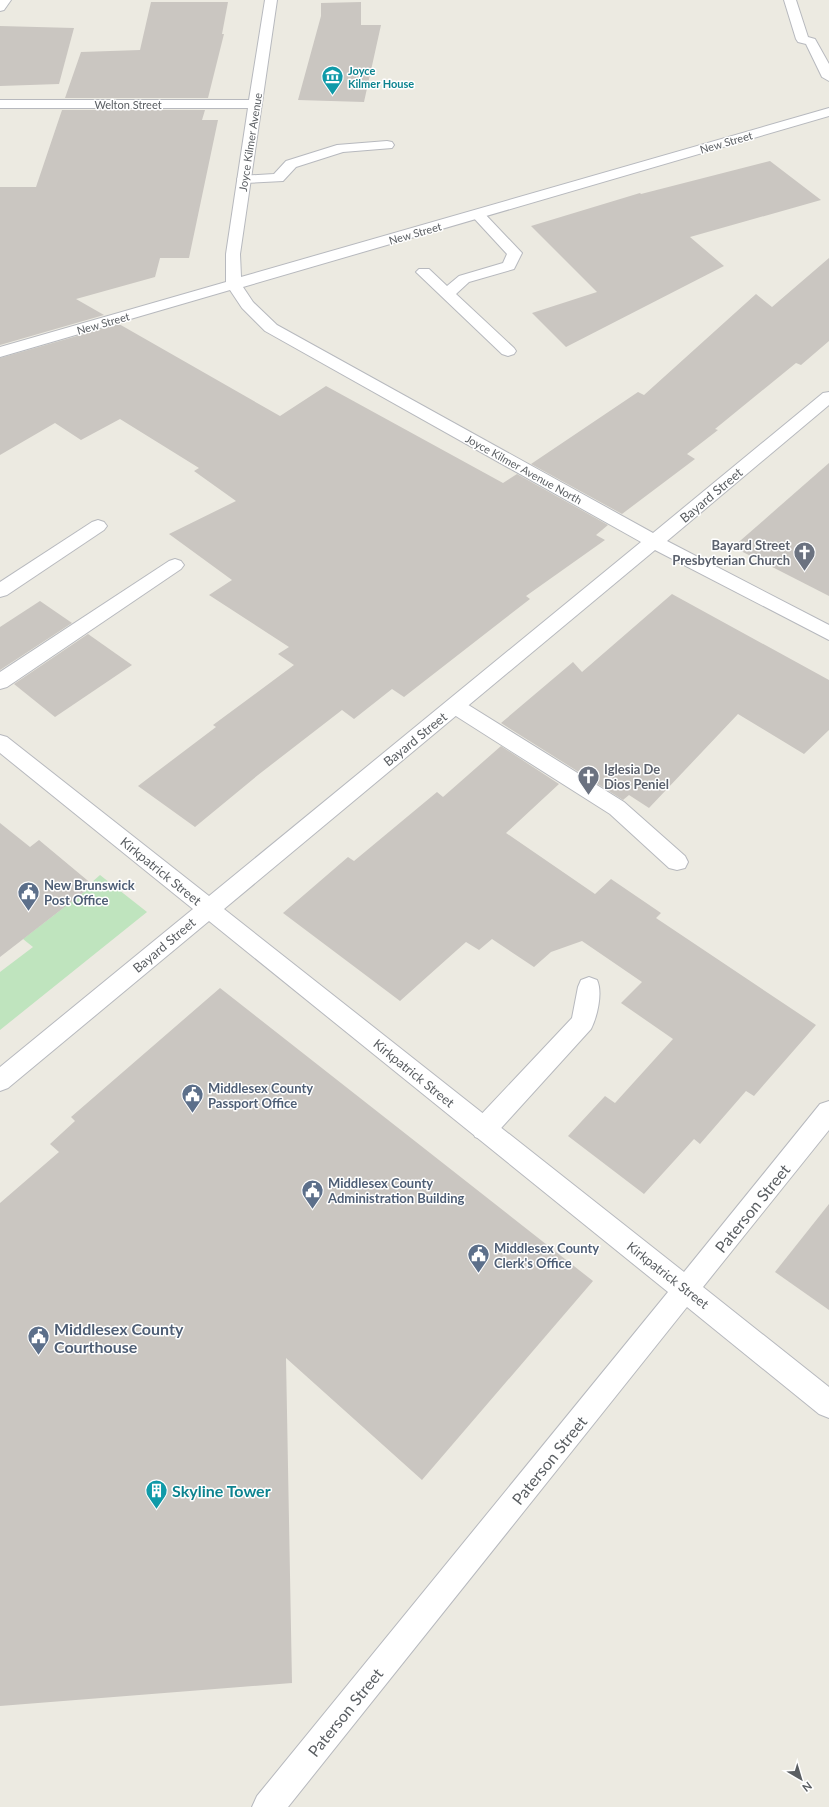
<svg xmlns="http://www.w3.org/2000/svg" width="829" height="1807" font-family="Lato,sans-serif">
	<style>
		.green { fill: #bfe4be }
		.building { fill: #cac6c1 }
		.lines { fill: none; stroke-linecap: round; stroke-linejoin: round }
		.service-casing { stroke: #b7b9be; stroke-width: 2 }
		.minor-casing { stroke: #b7b9be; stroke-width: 2 }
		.service { fill: #fff; fill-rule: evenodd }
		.minor { fill: #fff; fill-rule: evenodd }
		.labels { text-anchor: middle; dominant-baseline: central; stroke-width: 3; stroke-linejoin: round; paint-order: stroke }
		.far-culture-label { font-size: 11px; font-weight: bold; fill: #0d838f; stroke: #fff; text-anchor: start }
		.far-street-label { font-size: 11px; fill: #5a5e62; stroke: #fff }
		.street-label { font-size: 13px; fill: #5a5e62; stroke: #fff }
		.worship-label { font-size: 13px; font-weight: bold; fill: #5b616d; stroke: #fff; text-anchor: end }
		.service-label { font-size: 13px; font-weight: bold; fill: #4e5e75; stroke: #fff; text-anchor: start }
		.near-street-label { font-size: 16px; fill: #5a5e62; stroke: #fff }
		.near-service-label { font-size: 16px; font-weight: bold; fill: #4e5e75; stroke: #fff; text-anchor: start }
		.near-culture-label { font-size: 16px; font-weight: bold; fill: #0d838f; stroke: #fff; text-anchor: start }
	</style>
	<rect width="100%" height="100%" fill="#eceae1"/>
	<path class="green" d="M100,875L147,912L0,1030V972L33,947L23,939L93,885L91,883Z"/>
	<g class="building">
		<path d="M151,2H228L222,34H224L208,98H65L81,52L140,50Z"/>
		<path d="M361,2V25H381L364,102L298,100L321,16V3Z"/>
		<path d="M0,26L74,28L59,84L0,86Z"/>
		<path d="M62,110H205L202,120H218L189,258H160L155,277L76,299L104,315L0,345V187H36Z"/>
		<path d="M770,161L821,200L690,237L724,266L566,347L532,313L597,292L531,226L640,193L641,194Z"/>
		<path d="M829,258V341L801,365L796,363L715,429L718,430L687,454L695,459L622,514L531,464L638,392L644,395L756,294L772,307Z"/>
		<path d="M119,324L280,416L326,386L503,483L517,474L608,525L596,535L605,540L526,596L530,599L404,697L392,689L354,719L342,710L258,775L195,827L138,786L216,727L213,725L294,665L278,654L289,647L209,595L232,580L169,534L236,501L194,471L199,468L120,419L81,440L55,423L0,455V358Z"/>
		<path d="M829,463V596L733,547Z"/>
		<path d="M672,594L829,680V730L804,754L738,714L649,808L629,795L623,800L501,723L573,662L582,672Z"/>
		<path d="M40,601L72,623L0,670V627Z"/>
		<path d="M88,634L132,665L55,717L14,684Z"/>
		<path d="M501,746L559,784L506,833L595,894L611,879L661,913L656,918L816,1025L754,1096L746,1091L700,1144L694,1139L644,1194L568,1136L605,1096L615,1103L673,1039L621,1003L642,982L582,941L551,952L534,967L492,939L479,950L466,942L400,1001L283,913L348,857L354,861L437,792L443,797Z"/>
		<path d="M0,823L30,847L39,840L93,885L0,957Z"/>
		<path d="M220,988L593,1281L422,1480L286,1358L292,1683L0,1706V1203L59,1152L50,1144L75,1121L71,1117Z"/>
		<path d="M829,1204V1310L775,1272Z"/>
	</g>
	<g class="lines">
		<defs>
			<g id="service">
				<path d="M784,0H796L808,37L815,39L829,64V81L822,77L806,44L798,42L796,39Z"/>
				<path d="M387,141L392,142L394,145L392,148L343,152L296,167L283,181L244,183L239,182L237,179L239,176L274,174L286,161L337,145Z"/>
				<path d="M478,211L483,212L522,253L514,269L469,282L456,294L514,348L516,351L514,354L508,356L502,354L416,272L419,269H429L447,286L459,276L503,263L507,254L471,215L473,212Z"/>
				<path d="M98,520L104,522L107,526L104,530L7,595L0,597V582L92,522Z"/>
				<path d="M175,559L181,561L184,565L181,569L7,687L0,689V672L169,561Z"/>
				<path d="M455,699L462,701L624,802L685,856L688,862L685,868L677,870L669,868L610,814L448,711L445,706L448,701Z"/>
				<path d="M589,977L597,980C603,993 597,1017 591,1029L493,1137L484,1140L475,1137L472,1129L475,1121L572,1018L578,987L581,980Z"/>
			</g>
			<g id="minor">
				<path d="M0,0H11L4,10L0,11Z"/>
				<path d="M265,0H277L240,254L241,277L829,108V116L243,287L253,302L277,325L653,533L823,393L829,392V405L667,541L829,625V640L655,550L224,909L684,1272L820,1104L829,1101V1130L703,1287L829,1387V1418L819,1414L687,1307L288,1807H252L257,1796L668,1292L209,921L8,1088L0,1091V1067L193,909L0,753V735L7,737L209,896L641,542L265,331L242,308L230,290L0,357V347L226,282V254L248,108H0V100H249Z"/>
			</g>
		</defs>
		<use href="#service" class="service-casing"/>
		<use href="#minor" class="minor-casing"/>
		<use href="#service" class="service"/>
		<use href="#minor" class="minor"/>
	</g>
	<defs>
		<symbol id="museum-pin" viewBox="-11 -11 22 30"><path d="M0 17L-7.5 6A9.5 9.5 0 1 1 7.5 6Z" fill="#0f9aa8" stroke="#fff"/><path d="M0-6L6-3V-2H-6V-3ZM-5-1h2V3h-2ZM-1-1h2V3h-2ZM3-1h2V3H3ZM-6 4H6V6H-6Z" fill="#fff"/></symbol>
		<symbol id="church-pin" viewBox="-11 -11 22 30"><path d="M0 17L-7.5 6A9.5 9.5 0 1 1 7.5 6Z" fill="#6b7280" stroke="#fff"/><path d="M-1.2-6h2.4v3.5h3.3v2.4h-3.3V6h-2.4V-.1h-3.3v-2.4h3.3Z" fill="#fff"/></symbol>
		<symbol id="civic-pin" viewBox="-11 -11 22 30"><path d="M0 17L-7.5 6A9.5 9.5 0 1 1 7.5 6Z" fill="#5c6f8a" stroke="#fff"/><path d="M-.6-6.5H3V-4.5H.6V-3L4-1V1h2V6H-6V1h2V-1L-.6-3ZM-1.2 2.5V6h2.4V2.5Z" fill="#fff"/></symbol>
		<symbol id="building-pin" viewBox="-11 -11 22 30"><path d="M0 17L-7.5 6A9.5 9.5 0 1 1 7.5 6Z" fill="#0f9aa8" stroke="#fff"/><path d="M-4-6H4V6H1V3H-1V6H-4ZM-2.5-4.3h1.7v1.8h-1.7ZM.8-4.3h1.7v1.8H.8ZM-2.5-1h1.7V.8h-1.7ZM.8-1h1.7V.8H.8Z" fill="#fff"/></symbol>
	</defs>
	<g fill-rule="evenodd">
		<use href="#museum-pin" x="320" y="64" width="25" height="34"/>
		<use href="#church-pin" x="792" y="540" width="25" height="34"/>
		<use href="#church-pin" x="576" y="764" width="25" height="34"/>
		<use href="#civic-pin" x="16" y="880" width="25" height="34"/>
		<use href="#civic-pin" x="180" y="1082" width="25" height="34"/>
		<use href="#civic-pin" x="300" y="1178" width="25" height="34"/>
		<use href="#civic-pin" x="466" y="1242" width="25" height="34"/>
		<use href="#civic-pin" x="26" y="1324" width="25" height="34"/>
		<use href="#building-pin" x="144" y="1478" width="25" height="34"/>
	</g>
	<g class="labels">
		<g class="far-culture-label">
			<text x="348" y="70">Joyce<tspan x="348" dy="13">Kilmer House</tspan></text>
		</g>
		<g class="far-street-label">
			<text x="128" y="104">Welton Street</text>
			<text transform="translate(250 142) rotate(-81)">Joyce Kilmer Avenue</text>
			<text transform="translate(726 142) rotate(-16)">New Street</text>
			<text transform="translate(415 233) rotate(-16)">New Street</text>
			<text transform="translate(103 323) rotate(-16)">New Street</text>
			<text transform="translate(524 469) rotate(29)">Joyce Kilmer Avenue North</text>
		</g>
		<g class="street-label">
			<text transform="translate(711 495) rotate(-40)">Bayard Street</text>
			<text transform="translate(415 739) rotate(-39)">Bayard Street</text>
			<text transform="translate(161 871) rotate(39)">Kirkpatrick Street</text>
			<text transform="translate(164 945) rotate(-40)">Bayard Street</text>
			<text transform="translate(414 1073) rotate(39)">Kirkpatrick Street</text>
			<text transform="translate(668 1275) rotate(38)">Kirkpatrick Street</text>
		</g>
		<g class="worship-label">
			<text x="790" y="545">Bayard Street<tspan x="790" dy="15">Presbyterian Church</tspan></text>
			<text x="604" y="769" text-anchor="start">Iglesia De<tspan x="604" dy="15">Dios Peniel</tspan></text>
		</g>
		<g class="service-label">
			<text x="44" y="885">New Brunswick<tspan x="44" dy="15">Post Office</tspan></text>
			<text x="208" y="1088">Middlesex County<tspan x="208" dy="15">Passport Office</tspan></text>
			<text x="328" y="1183">Middlesex County<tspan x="328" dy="15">Administration Building</tspan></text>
			<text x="494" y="1248">Middlesex County<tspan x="494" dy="15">Clerk's Office</tspan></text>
		</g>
		<g class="near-street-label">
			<text transform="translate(752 1208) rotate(-51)">Paterson Street</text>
			<text transform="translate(549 1460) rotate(-51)">Paterson Street</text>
			<text transform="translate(345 1712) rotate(-51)">Paterson Street</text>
		</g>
		<g class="near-service-label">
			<text x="54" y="1328">Middlesex County<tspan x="54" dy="18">Courthouse</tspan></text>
		</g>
		<g class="near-culture-label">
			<text x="172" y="1490">Skyline Tower</text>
		</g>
	</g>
	<g transform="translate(801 1779) rotate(142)" stroke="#ffffff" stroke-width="3" paint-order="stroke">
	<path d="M0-3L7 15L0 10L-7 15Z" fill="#5a5e62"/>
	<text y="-6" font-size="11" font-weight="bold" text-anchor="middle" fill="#5a5e62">N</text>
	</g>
</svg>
